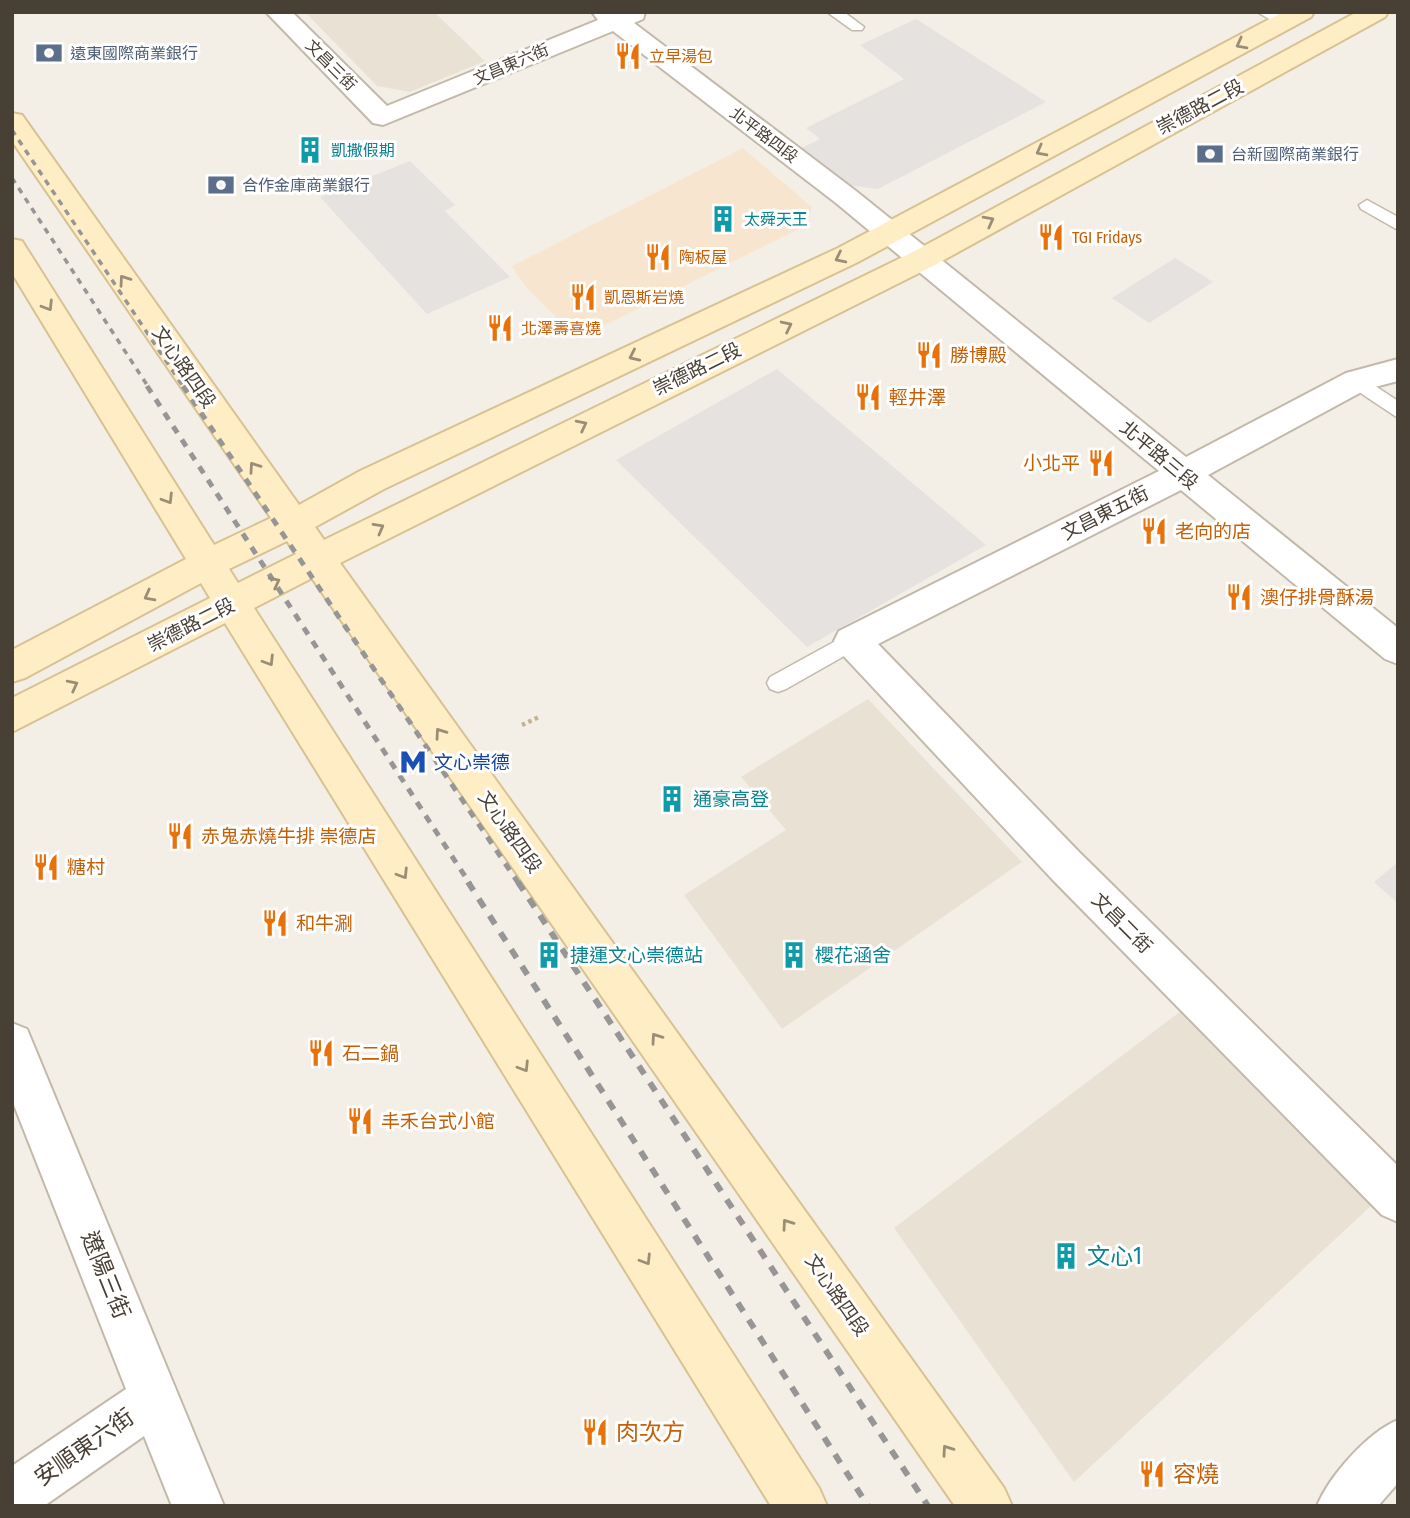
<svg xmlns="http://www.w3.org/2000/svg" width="1410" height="1518" font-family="'Fira Sans Condensed','Noto Sans TC',sans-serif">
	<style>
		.residential { fill: #e9e1d4 }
		.commercial { fill: #f8e5d0 }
		.parking { fill: #e5e2df }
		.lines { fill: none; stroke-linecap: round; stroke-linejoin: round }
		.lane-casing { stroke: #c3b9ab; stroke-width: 3 }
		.street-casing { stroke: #c3b9ab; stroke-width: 4 }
		.secondary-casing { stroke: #d8c293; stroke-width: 4 }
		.path { stroke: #c3b298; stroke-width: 4.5; stroke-dasharray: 3.5 3.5; stroke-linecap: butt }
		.lane { fill: #fff; fill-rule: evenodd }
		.street { fill: #fff; fill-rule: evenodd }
		.secondary { fill: #ffeec5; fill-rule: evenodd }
		.rail-far2 { stroke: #969696; stroke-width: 3.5; stroke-dasharray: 6 6; stroke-linecap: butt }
		.rail-far1 { stroke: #969696; stroke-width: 5; stroke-dasharray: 8 8; stroke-linecap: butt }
		.rail { stroke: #969696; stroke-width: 6; stroke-dasharray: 10 10; stroke-linecap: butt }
		.oneway { stroke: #9a8e76 }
		.labels { text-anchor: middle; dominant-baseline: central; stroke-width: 6; stroke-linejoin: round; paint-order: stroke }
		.far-service-label { font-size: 16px; fill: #4e5e75; stroke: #fff; text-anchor: start }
		.far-food-label { font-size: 16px; fill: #c56008; stroke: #fff; text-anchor: start }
		.far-street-label { font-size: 16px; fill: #483f35; stroke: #fff }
		.far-culture-label { font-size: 16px; fill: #0d838f; stroke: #fff; text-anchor: start }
		.street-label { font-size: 19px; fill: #483f35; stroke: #fff }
		.food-label { font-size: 19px; fill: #c56008; stroke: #fff; text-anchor: start }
		.transit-label { font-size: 19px; fill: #164399; stroke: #fff; text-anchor: start }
		.culture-label { font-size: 19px; fill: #0d838f; stroke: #fff; text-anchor: start }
		.near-culture-label { font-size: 23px; fill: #0d838f; stroke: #fff; text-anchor: start }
		.near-street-label { font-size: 23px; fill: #483f35; stroke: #fff }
		.near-food-label { font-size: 23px; fill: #c56008; stroke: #fff; text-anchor: start }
	</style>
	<rect width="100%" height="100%" fill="#f4efe6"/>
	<g class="residential">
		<path d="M305,12H434L485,61L410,92L377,86Z"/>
		<path d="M868,699L1022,862L782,1029L684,895L786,830L741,777Z"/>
		<path d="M1181,1011L1372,1205L1074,1482L894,1228Z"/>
	</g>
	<path class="commercial" d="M743,148L812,207L807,225L577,339L525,286L512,266Z"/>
	<g class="parking">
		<path d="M916,19L1046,102L878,189L848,185L822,163L800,149L820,139L806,128L904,79L860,45Z"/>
		<path d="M410,161L455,205L445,211L510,277L427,314L320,197Z"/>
		<path d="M1175,258L1213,282L1149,323L1112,298Z"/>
		<path d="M777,369L986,545L807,647L616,460Z"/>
		<path d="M1398,862V903L1374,882Z"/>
	</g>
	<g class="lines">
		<defs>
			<g id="lane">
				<path d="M827,12H844L864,27L862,30H852Z"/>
				<path d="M1257,12H1275L1289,22L1282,26Z"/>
				<path d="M1367,200L1398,217V230L1361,209L1359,205Z"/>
				<path d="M1357,374L1398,401V418L1350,386L1348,381L1350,376Z"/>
				<path d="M852,632L860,635L863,641L860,647L786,689L778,692L770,689L767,683L770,677Z"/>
			</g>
			<g id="street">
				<path d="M266,12H292L387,106L598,20L592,12H645L643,19L634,23L856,191L1186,457L1346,373L1398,359V381L1367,389L1208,475L1398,628V664L1385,659L1181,490L878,644L1079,852L1398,1166V1222L1382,1215L1051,878L839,651L834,641L839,631L1159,471L836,203L613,31L383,125L373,123Z"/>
				<path d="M12,1023L27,1029L224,1506H172L144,1436L44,1506H12V1466L126,1389L12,1100Z"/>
				<path d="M1398,1420V1483L1378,1506H1317C1329,1476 1368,1432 1398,1420Z"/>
			</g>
			<path id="secondary" d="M1283,12H1314L1311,17L858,262L384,489L315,527L324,540L911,253L1357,12H1388L1385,17L931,267L340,563L1004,1488L1012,1506H955L312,578L254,608L819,1488L827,1506H771L225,623L12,732V698L210,598L201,583L25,678L12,682V650L186,559L12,273V239L22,241L214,545L271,518L12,141V113L22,115L299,505L360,471L838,248ZM287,541L296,554L238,583L229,569Z"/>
		</defs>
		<use href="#lane" class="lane-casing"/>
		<use href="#street" class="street-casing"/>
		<use href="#secondary" class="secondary-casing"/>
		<path class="path" d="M522,725L541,716"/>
		<use href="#lane" class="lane"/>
		<use href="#street" class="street"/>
		<use href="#secondary" class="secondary"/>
		<g class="rail-far2">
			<path d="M12,130L184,388"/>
			<path d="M12,178L149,388"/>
		</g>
		<g class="rail-far1">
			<path d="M147,386L470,884"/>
			<path d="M183,386L519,884"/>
		</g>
		<g class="rail">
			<path d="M468,882L868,1506"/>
			<path d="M518,882L928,1506"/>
		</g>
	</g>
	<defs><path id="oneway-chevron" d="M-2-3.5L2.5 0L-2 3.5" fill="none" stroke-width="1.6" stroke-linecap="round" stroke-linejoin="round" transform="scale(1.75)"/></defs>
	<g class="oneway">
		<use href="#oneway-chevron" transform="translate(1241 44) rotate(152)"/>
		<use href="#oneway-chevron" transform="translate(1041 151) rotate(152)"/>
		<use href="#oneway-chevron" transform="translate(989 221) rotate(-28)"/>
		<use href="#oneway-chevron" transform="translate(840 258) rotate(154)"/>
		<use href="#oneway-chevron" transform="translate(124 280) rotate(-125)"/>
		<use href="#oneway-chevron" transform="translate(48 306) rotate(58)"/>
		<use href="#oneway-chevron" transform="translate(787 326) rotate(-26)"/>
		<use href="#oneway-chevron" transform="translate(634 356) rotate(155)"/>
		<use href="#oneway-chevron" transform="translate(582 425) rotate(-27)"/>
		<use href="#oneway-chevron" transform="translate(254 467) rotate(-125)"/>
		<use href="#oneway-chevron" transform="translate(168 499) rotate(58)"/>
		<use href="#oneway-chevron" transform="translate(379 528) rotate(-29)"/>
		<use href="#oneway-chevron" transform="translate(275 582) rotate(-27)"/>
		<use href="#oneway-chevron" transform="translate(149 596) rotate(152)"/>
		<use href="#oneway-chevron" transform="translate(269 661) rotate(58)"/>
		<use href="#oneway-chevron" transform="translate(73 685) rotate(-27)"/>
		<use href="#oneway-chevron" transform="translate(440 733) rotate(-125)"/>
		<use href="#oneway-chevron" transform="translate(403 874) rotate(58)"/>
		<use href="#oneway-chevron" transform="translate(656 1038) rotate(-125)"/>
		<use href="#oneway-chevron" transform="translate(524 1067) rotate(58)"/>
		<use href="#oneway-chevron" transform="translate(787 1224) rotate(-125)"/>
		<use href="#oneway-chevron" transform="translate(646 1260) rotate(58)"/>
		<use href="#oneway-chevron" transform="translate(947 1450) rotate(-125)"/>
	</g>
	<defs>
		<symbol id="bank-bare" viewBox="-9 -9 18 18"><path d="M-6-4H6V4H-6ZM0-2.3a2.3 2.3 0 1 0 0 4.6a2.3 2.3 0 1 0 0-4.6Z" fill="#5c6f8a" stroke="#fff" stroke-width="2.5" paint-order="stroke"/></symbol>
		<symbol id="restaurant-bare" viewBox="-9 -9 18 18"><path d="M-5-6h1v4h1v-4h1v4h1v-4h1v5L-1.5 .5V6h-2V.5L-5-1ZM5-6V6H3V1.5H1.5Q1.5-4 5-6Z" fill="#e8710a" stroke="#fff" stroke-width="2.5" paint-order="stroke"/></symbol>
		<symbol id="building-bare" viewBox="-9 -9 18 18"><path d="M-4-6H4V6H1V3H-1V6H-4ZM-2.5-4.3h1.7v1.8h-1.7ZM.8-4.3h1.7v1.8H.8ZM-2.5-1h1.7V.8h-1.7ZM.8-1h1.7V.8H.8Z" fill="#0f9aa8" stroke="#fff" stroke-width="2.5" paint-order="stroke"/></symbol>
		<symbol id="metro-bare" viewBox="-9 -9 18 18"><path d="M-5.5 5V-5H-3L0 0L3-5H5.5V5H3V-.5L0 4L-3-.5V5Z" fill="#1a4fb4" stroke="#fff" stroke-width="2.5" paint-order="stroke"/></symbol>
	</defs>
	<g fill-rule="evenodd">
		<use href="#bank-bare" x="30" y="34" width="38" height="38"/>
		<use href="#restaurant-bare" x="609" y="37" width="38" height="38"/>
		<use href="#building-bare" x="291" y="131" width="38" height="38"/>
		<use href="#bank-bare" x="1191" y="135" width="38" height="38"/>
		<use href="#bank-bare" x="202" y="166" width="38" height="38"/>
		<use href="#building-bare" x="704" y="200" width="38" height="38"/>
		<use href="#restaurant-bare" x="1032" y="218" width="38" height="38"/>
		<use href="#restaurant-bare" x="639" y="238" width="38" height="38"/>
		<use href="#restaurant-bare" x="564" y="278" width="38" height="38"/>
		<use href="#restaurant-bare" x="481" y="309" width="38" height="38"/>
		<use href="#restaurant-bare" x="910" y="336" width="38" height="38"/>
		<use href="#restaurant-bare" x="849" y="378" width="38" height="38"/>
		<use href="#restaurant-bare" x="1082" y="444" width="38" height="38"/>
		<use href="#restaurant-bare" x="1135" y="512" width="38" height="38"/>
		<use href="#restaurant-bare" x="1220" y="578" width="38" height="38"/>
		<use href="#metro-bare" x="394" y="743" width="38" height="38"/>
		<use href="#building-bare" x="653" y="780" width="38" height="38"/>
		<use href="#restaurant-bare" x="161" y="817" width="38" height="38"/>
		<use href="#restaurant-bare" x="27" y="848" width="38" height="38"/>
		<use href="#restaurant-bare" x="256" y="904" width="38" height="38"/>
		<use href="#building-bare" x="530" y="936" width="38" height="38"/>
		<use href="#building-bare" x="775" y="936" width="38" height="38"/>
		<use href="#restaurant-bare" x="302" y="1034" width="38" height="38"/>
		<use href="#restaurant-bare" x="341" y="1102" width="38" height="38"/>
		<use href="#building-bare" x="1047" y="1237" width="38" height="38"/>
		<use href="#restaurant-bare" x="576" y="1413" width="38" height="38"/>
		<use href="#restaurant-bare" x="1133" y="1455" width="38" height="38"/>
	</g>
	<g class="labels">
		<g class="far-service-label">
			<text x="70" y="53">遠東國際商業銀行</text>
			<text x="1231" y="154">台新國際商業銀行</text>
			<text x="242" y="185">合作金庫商業銀行</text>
		</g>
		<g class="far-food-label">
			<text x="649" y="56">立早湯包</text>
			<text x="1072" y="237">TGI Fridays</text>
			<text x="679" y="257">陶板屋</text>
			<text x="604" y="297">凱恩斯岩燒</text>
			<text x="521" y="328">北澤壽喜燒</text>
		</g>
		<g class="far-street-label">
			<text transform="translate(511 64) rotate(-23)">文昌東六街</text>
			<text transform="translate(331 65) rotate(45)">文昌三街</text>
			<text transform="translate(764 135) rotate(37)">北平路四段</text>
		</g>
		<g class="far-culture-label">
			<text x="331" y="150">凱撒假期</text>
			<text x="744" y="219">太舜天王</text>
		</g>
		<g class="street-label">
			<text transform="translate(1200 107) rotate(-28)">崇德路二段</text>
			<text transform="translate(184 367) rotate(55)">文心路四段</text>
			<text transform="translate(697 369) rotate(-26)">崇德路二段</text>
			<text transform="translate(1159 455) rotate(40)">北平路三段</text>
			<text transform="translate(1105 513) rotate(-27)">文昌東五街</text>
			<text transform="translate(191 625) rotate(-27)">崇德路二段</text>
			<text transform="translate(510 832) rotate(55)">文心路四段</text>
			<text transform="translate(1122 923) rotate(45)">文昌二街</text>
			<text transform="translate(837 1295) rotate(55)">文心路四段</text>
		</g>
		<g class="food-label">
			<text x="950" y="355">勝博殿</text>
			<text x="889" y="397">輕井澤</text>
			<text x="1080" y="463" text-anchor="end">小北平</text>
			<text x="1175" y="531">老向的店</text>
			<text x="1260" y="597">澳仔排骨酥湯</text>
			<text x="201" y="836">赤鬼赤燒牛排 崇德店</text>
			<text x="67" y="867">糖村</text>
			<text x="296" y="923">和牛涮</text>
			<text x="342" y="1053">石二鍋</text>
			<text x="381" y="1121">丰禾台式小館</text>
		</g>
		<g class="transit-label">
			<text x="434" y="762">文心崇德</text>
		</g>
		<g class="culture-label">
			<text x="693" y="799">通豪高登</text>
			<text x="570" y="955">捷運文心崇德站</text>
			<text x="815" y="955">櫻花涵舍</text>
		</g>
		<g class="near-culture-label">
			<text x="1087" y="1256">文心1</text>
		</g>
		<g class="near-street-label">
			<text transform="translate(106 1275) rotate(68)">遼陽三街</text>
			<text transform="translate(84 1447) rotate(-35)">安順東六街</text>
		</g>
		<g class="near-food-label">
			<text x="616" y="1432">肉次方</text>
			<text x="1173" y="1474">容燒</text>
		</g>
	</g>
	<rect width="1410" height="1518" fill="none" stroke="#483f35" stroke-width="28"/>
</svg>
